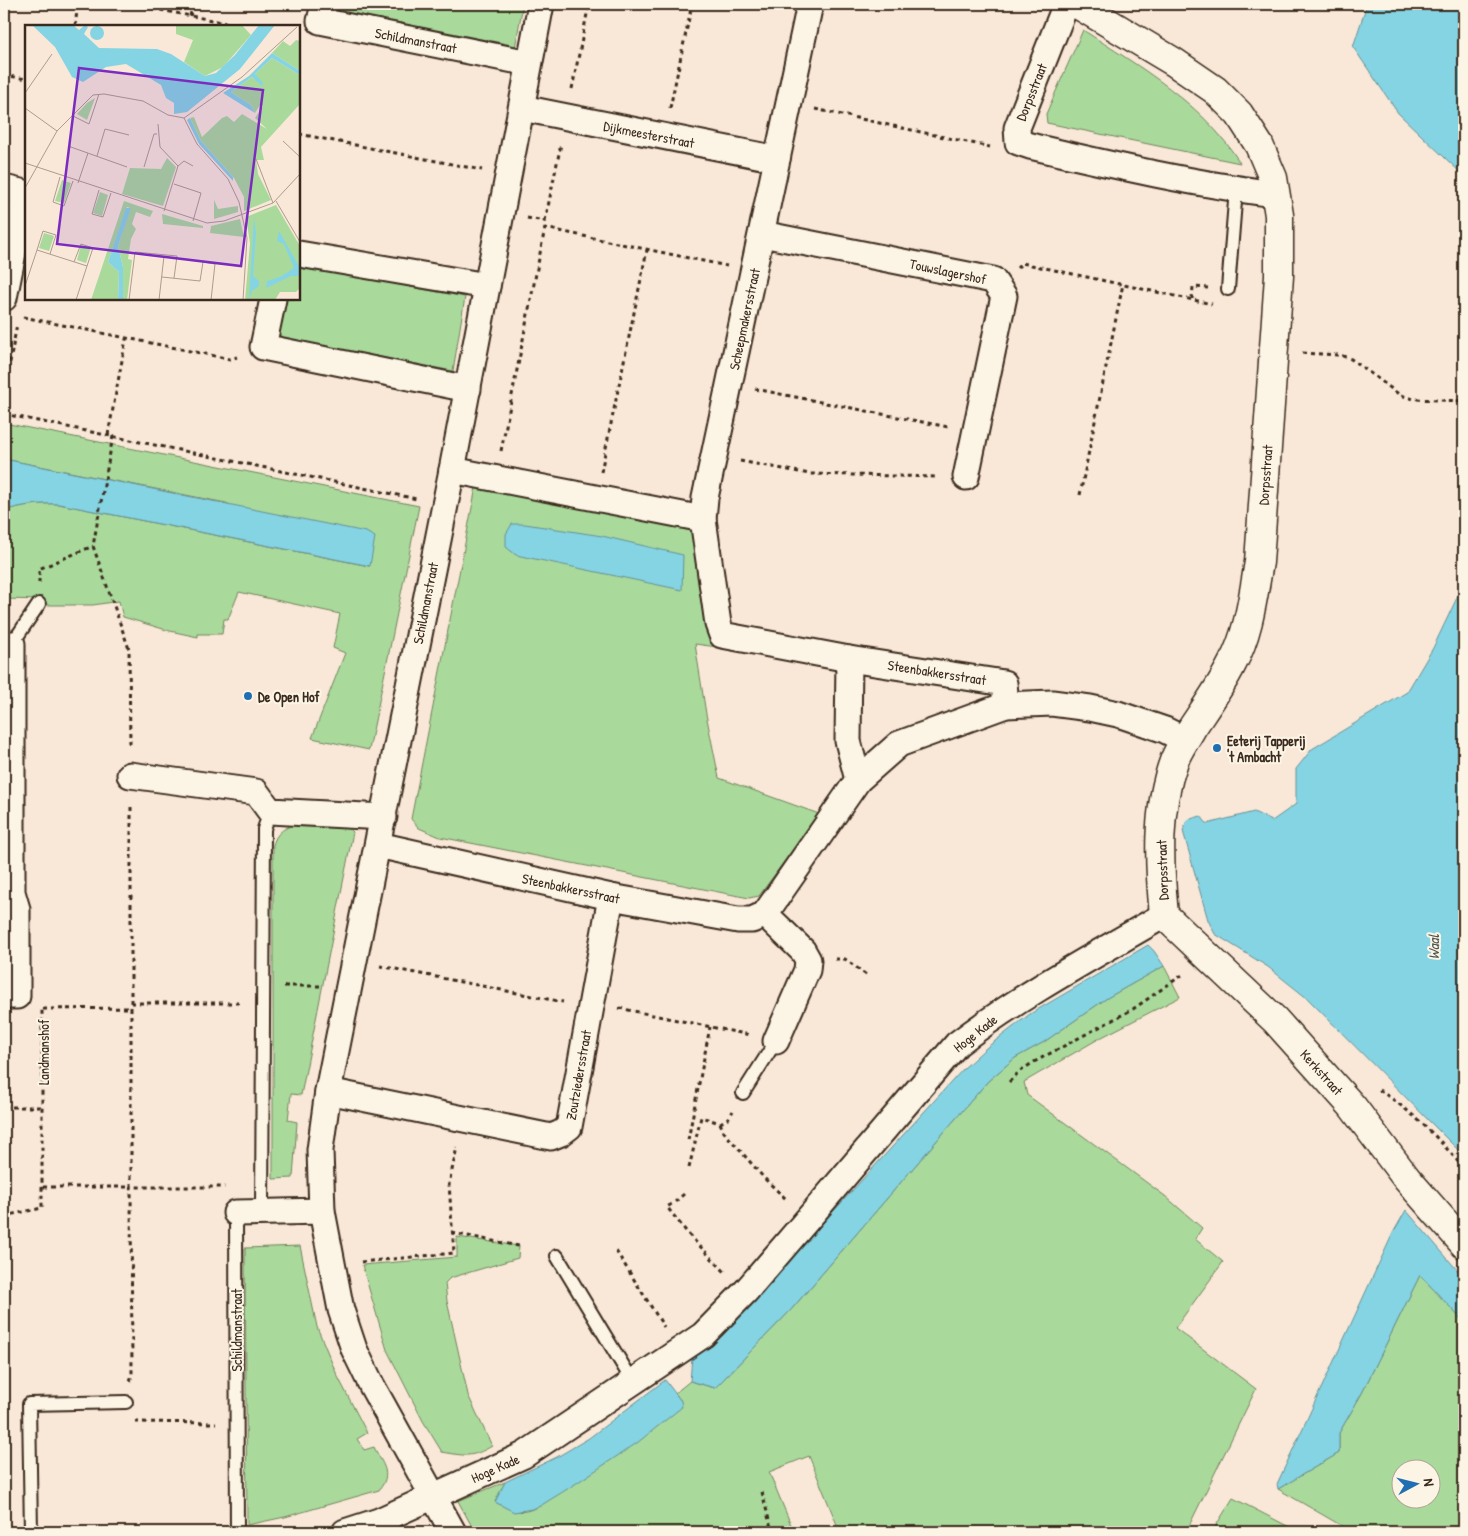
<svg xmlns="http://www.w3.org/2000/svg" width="1468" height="1536" font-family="'Patrick Hand',sans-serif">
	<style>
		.green { fill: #a9da9b; stroke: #72825c; fill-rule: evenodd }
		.water { fill: #85d4e3; stroke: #679094 }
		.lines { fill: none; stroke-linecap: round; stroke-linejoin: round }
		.lane-casing { stroke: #3b2a1e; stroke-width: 16 }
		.street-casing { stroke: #3b2a1e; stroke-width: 29 }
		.secondary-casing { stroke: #3b2a1e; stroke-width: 31 }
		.path { stroke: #3b2a1e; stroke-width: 3; stroke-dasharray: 4 4; stroke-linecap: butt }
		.lane { stroke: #fcf5e5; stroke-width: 12 }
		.street { stroke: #fcf5e5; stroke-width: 25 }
		.secondary { stroke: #fcf5e5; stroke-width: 28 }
		.poi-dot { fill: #1f6fb2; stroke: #fcf5e5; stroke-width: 2 }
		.labels { text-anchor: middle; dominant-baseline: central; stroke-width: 4; stroke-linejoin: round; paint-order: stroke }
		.street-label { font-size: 14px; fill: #3b2a1e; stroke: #fcf5e5 }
		.poi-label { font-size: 14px; font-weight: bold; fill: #3b2a1e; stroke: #fcf5e5; text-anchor: start }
		.water-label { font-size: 15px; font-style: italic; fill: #4e544f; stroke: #fcf5e5 }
		.inset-road { fill: none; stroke: #ad9c8e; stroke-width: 1 }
		.view { fill: #7b2cbf; fill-opacity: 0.15; stroke: #7b2cbf; stroke-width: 2.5 }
		.inset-edge { fill: none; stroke: #3b2a1e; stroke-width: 2.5 }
	</style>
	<rect width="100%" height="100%" fill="#f9e8d8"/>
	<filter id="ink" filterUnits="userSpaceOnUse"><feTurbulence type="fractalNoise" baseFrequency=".02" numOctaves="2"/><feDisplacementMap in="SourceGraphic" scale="10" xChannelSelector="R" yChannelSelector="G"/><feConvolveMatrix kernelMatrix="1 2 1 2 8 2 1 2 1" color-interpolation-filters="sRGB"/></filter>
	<g filter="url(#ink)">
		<g class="green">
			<path d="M340,4H523L515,48L338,14Z"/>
			<path d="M1083,30C1140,67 1204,104 1240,163L1047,123L1046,114Z"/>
			<path d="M299,266L465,297L453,371L277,337L283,299H299Z"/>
			<path d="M4,423L419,506L369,750L312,738L345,653L333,648L340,614L239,592L228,619H224L222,634H198V637L170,631L123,617L119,601L93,605H43V600L4,599V511C21,505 41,503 59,504L369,566L226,503L4,459Z"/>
			<path d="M477,482L699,524L717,647L695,644L706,714L719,778L819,814L759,896L749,898L440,837L419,828L411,819Z"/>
			<path d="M293,825H344L353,832L301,1095L291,1094L288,1120L297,1122L293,1178L273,1179V845C276,834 282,829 293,825Z"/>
			<path d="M1164,966L1180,997L1100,1038L1024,1082L1027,1095L1165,1196L1202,1228L1195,1239L1223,1262L1175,1328L1256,1389L1186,1532H840L809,1456L769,1472L794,1532H475L458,1501L505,1482L495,1502C514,1511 519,1516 540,1506L681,1401L675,1393L690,1381L715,1388L790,1311L988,1081L1015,1058L1044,1042L1107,998Z"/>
			<path d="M457,1237L519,1246L518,1258L450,1278L445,1283L447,1301L468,1395L492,1446C471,1458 466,1456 442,1452L423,1421L387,1350L362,1265L457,1257Z"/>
			<path d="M300,1246L317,1327L337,1375L367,1433L357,1439L364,1450L374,1447C382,1464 393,1473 379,1490L285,1517L247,1525L245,1248Z"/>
			<path d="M1420,1275L1464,1322V1532H1348L1349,1530L1278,1489L1339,1453V1433L1362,1393ZM1400,1468H1430V1498H1400Z"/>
			<path d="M1233,1498L1299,1532H1212Z"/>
		</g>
		<g class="water">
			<path d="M1367,4H1464V176L1398,113L1353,47Z"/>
			<path d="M4,459L366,532L375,537L370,566L59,504C41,503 21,505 4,511Z"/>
			<path d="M512,524H525L602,536L683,555L682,590L516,555L506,547V534Z"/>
			<path d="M1464,583V1156L1308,999L1268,967L1215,934L1208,920L1183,831L1187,820L1201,816L1207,824L1254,812L1272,821L1296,804V769L1312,749L1407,692L1433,648Z"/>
			<path d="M1148,945L1154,951L1164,966L1107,998L1044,1042L1015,1058L988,1081L790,1311L715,1388L690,1381L692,1357L750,1303L964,1068L986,1048L1030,1014Z"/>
			<path d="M1406,1210L1464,1278V1322L1420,1275L1362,1393L1339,1433V1453L1278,1489L1277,1484L1393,1233Z"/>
			<path d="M665,1380L681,1401L682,1407L637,1443L569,1488L540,1506L532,1509L514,1512L495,1502L505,1482L557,1457L589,1438Z"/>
		</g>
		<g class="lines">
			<defs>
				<g id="lane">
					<path d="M1228,289L1236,189"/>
					<path d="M12,644L39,604"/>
					<path d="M743,1093L776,1041"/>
					<path d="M262,1212L264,829L270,811"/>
					<path d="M236,1213L237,1532"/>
					<path d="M557,1256L633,1382"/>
					<path d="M31,1532L29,1404L126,1402"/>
				</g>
				<g id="street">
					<path d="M324,4L320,21L529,63"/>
					<path d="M810,4L705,498L703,519L718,624L722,635L849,659L1004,683L1006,705"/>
					<path d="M1066,4L1017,128L1018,142L1030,146C1112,165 1193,184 1276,194"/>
					<path d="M522,108L777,159"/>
					<path d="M4,188L25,193L4,298"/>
					<path d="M762,234L993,280L1004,296L966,477"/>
					<path d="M299,254L487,286"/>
					<path d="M273,299L263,347L468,389"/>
					<path d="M452,470L703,519"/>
					<path d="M4,644H12V892L17,909V996H4"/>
					<path d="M849,659L848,741L858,780"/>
					<path d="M130,775L256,792L270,811L384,817"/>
					<path d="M378,845L611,897L738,920H752L765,914L803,951L808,960L807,970L776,1041"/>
					<path d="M765,914L858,780L899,744L1006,705L1052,703L1090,708L1118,714L1165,730L1185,740"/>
					<path d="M328,1091L551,1137L561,1133L569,1127L611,897"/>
					<path d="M236,1213L322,1211"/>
					<path d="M345,1532L379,1521L524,1455L703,1335L746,1291L807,1220L957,1044C1021,995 1094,956 1164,915"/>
					<path d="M453,1532L372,1386L354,1349L341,1310L322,1211L320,1150L328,1091L452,470L541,4"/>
				</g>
				<path id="secondary" d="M1077,4L1174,62L1215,90L1239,114L1250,131L1259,145L1273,178L1279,215V276L1259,562C1253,596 1249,633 1232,664C1221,686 1206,707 1192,728C1186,739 1178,750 1174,761C1156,810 1159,864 1164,915L1275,1020L1352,1106L1407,1179L1464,1244"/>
			</defs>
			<use href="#lane" class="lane-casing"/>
			<use href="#street" class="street-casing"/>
			<use href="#secondary" class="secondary-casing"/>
			<g class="path">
				<path d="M129,4L243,26"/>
				<path d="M190,16L193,4"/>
				<path d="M75,26L78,4"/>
				<path d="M4,75L26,79"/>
				<path d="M572,89L589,4"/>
				<path d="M670,108L692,4"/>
				<path d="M815,109L990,147"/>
				<path d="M299,134L482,170"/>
				<path d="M527,218L545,221V228L727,266"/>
				<path d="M545,221L561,144"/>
				<path d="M1017,268L1022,263L1212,304"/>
				<path d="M1192,299L1193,287L1208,288"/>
				<path d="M23,317L230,359L237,357"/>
				<path d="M1302,353L1340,355L1351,359L1400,395L1414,399L1464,401"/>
				<path d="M755,389L948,427"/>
				<path d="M4,394L17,324"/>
				<path d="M4,414L417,499"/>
				<path d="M108,435L126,339"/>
				<path d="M113,436L93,546L129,649L130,747"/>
				<path d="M501,451L545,228"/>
				<path d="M740,461L810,474L938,477"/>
				<path d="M601,472L647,250"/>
				<path d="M1080,495L1123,284"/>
				<path d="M39,583V569L93,546"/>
				<path d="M835,959H845L869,977"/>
				<path d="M380,966L563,1002"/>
				<path d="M284,986H320"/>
				<path d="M131,1003H241"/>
				<path d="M619,1008L750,1035"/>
				<path d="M43,1009L131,1008"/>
				<path d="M1009,1082L1020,1071L1034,1062L1133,1009L1185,973"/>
				<path d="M1379,1090C1412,1111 1440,1139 1464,1169"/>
				<path d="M4,1107H43"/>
				<path d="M720,1123L724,1132L764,1178L787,1200"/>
				<path d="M688,1140L710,1027"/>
				<path d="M689,1168L701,1117L720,1123L728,1119L733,1111"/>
				<path d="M43,1187H131V803"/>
				<path d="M684,1194L675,1202L667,1207L689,1235L726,1273"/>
				<path d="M4,1216L42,1208V1009"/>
				<path d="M452,1233L519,1246"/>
				<path d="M616,1251L664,1327"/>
				<path d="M361,1262L454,1253L449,1184L457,1147"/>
				<path d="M130,1381L132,1375L131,1187H225"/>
				<path d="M135,1422L216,1423"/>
				<path d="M762,1492L772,1532"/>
			</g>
			<use href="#lane" class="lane"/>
			<use href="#street" class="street"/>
			<use href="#secondary" class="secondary"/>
		</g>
	</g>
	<g class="poi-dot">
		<circle cx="248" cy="696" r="5"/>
		<circle cx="1217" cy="748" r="5"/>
	</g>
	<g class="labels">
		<g class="street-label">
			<text transform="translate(416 40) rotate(11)">Schildmanstraat</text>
			<text transform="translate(1031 92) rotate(-68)">Dorpsstraat</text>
			<text transform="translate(649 134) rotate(11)">Dijkmeesterstraat</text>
			<text transform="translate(948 271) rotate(12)">Touwslagershof</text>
			<text transform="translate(744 319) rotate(-78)">Scheepmakersstraat</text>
			<text transform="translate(1265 475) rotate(-86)">Dorpsstraat</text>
			<text transform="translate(425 603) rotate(-79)">Schildmanstraat</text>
			<text transform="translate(937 672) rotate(9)">Steenbakkersstraat</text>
			<text transform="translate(1162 870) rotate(-92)">Dorpsstraat</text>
			<text transform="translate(571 888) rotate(12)">Steenbakkersstraat</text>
			<text transform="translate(975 1033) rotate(-38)">Hoge Kade</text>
			<text transform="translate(43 1052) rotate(-90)">Landmanshof</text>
			<text transform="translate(1322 1072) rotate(48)">Kerkstraat</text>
			<text transform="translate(578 1075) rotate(-80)">Zoutziedersstraat</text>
			<text transform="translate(236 1330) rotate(-90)">Schildmanstraat</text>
			<text transform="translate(495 1468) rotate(-24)">Hoge Kade</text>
		</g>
		<g class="poi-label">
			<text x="258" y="696">De Open Hof</text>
			<text x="1227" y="740">Eeterij Tapperij<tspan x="1227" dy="16">'t Ambacht</tspan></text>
		</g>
		<g class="water-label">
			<text transform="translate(1433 947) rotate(-90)">Waal</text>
		</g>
	</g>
	<g transform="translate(25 25)">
		<rect width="275" height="275" fill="#f9e8d8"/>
		<path d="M151,0H217L226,10L198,42L180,51L159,37L168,15L151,9ZM271,15L275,16V46L247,28L258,16L265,21ZM247,33L275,50V79L236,122L239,135H231L233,149L246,175L219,186V172L209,153L176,116L165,93L169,92L177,112L197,93L202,91L209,97L217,89L242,104L230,93L238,81L235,80L230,88L226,80L206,67L227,52L237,60L230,49ZM70,73L62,95L52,89L62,78ZM142,133L151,142L138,181L97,169L105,143L136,144ZM37,155L46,158L39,178L30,176ZM75,167L83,170L77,191L68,188ZM189,175L193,184L213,181V187L189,194ZM99,176L128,186L125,192L111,187L107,199L111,204L106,214L103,234L107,235L102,275H98V242L93,221L105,183L102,182L83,237L94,247L93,275H66ZM251,180L275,221V263L271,267H255L250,275H220L225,218L221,192ZM137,189L178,201V203L138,199ZM215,194L219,212L185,208L186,201ZM19,208L29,211L24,226L14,223ZM56,220L66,222L61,238L52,235Z" fill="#a9da9b"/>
		<path d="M7,0H48L54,5L60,0L63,2L59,9L74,23L132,24L146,29L180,51L191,48L210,30L234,0H250L215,44L162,87L149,89V78L141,73L136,60L101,39L81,42L58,57L47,52L30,22ZM65 8a7 7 0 1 1 14 0a7 7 0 1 1-14 0ZM247,28L275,46V50L247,33L230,49L238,58L237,61L227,52L206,67L226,80L230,88L198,68L224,51ZM165,93L176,116L208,152V156L174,119L162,95ZM101,183H106L93,221L98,242V275H93L94,247L83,237ZM229,192L231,208L228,251L234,256V261L227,266L224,275ZM254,206L275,243V251H266L241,263L242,256L255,252L269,243L259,219L252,216Z" fill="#85d4e3"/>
		<path class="inset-road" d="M0,68L27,29M0,83L32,106M48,91L64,99L74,69M159,93L172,119L203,154L214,177L222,213L218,275M159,93L217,52L272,2M133,99L135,122L153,141M258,116L275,132M43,121L102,142M72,131L80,104L104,110M231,134L248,178M0,138L182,198L199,196L248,178L275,149M119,142L129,109H132M35,152L28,177L39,181L48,156M53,158L63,128M149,159L176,168L168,196M0,163L32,106L68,70L79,69L118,76L143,90L159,93M74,165L67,189L78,192L86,168M251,176L275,217M139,186L153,141L159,136L168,141M12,225L18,206L31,210L25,229M49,237L56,219L68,223L62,241M137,252L175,256L178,237L190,239L186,275M0,261L12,225L62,241L51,275M104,275L110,227L152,231L149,253M134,275L139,231"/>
		<path class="view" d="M54,43L238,65L216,241L32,219Z"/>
		<rect width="275" height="275" class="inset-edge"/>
	</g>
	<rect width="1468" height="1536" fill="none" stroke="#fcf5e5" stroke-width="20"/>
	<rect x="10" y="10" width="1448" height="1516" fill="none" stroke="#3b2a1e" stroke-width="2" filter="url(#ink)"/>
	<g transform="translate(1416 1484) rotate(83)"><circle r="24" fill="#fcf5e5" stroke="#afa495"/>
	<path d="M0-4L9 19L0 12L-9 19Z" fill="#1f6fb2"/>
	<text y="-8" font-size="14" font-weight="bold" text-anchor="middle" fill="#3b2a1e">N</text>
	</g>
</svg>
